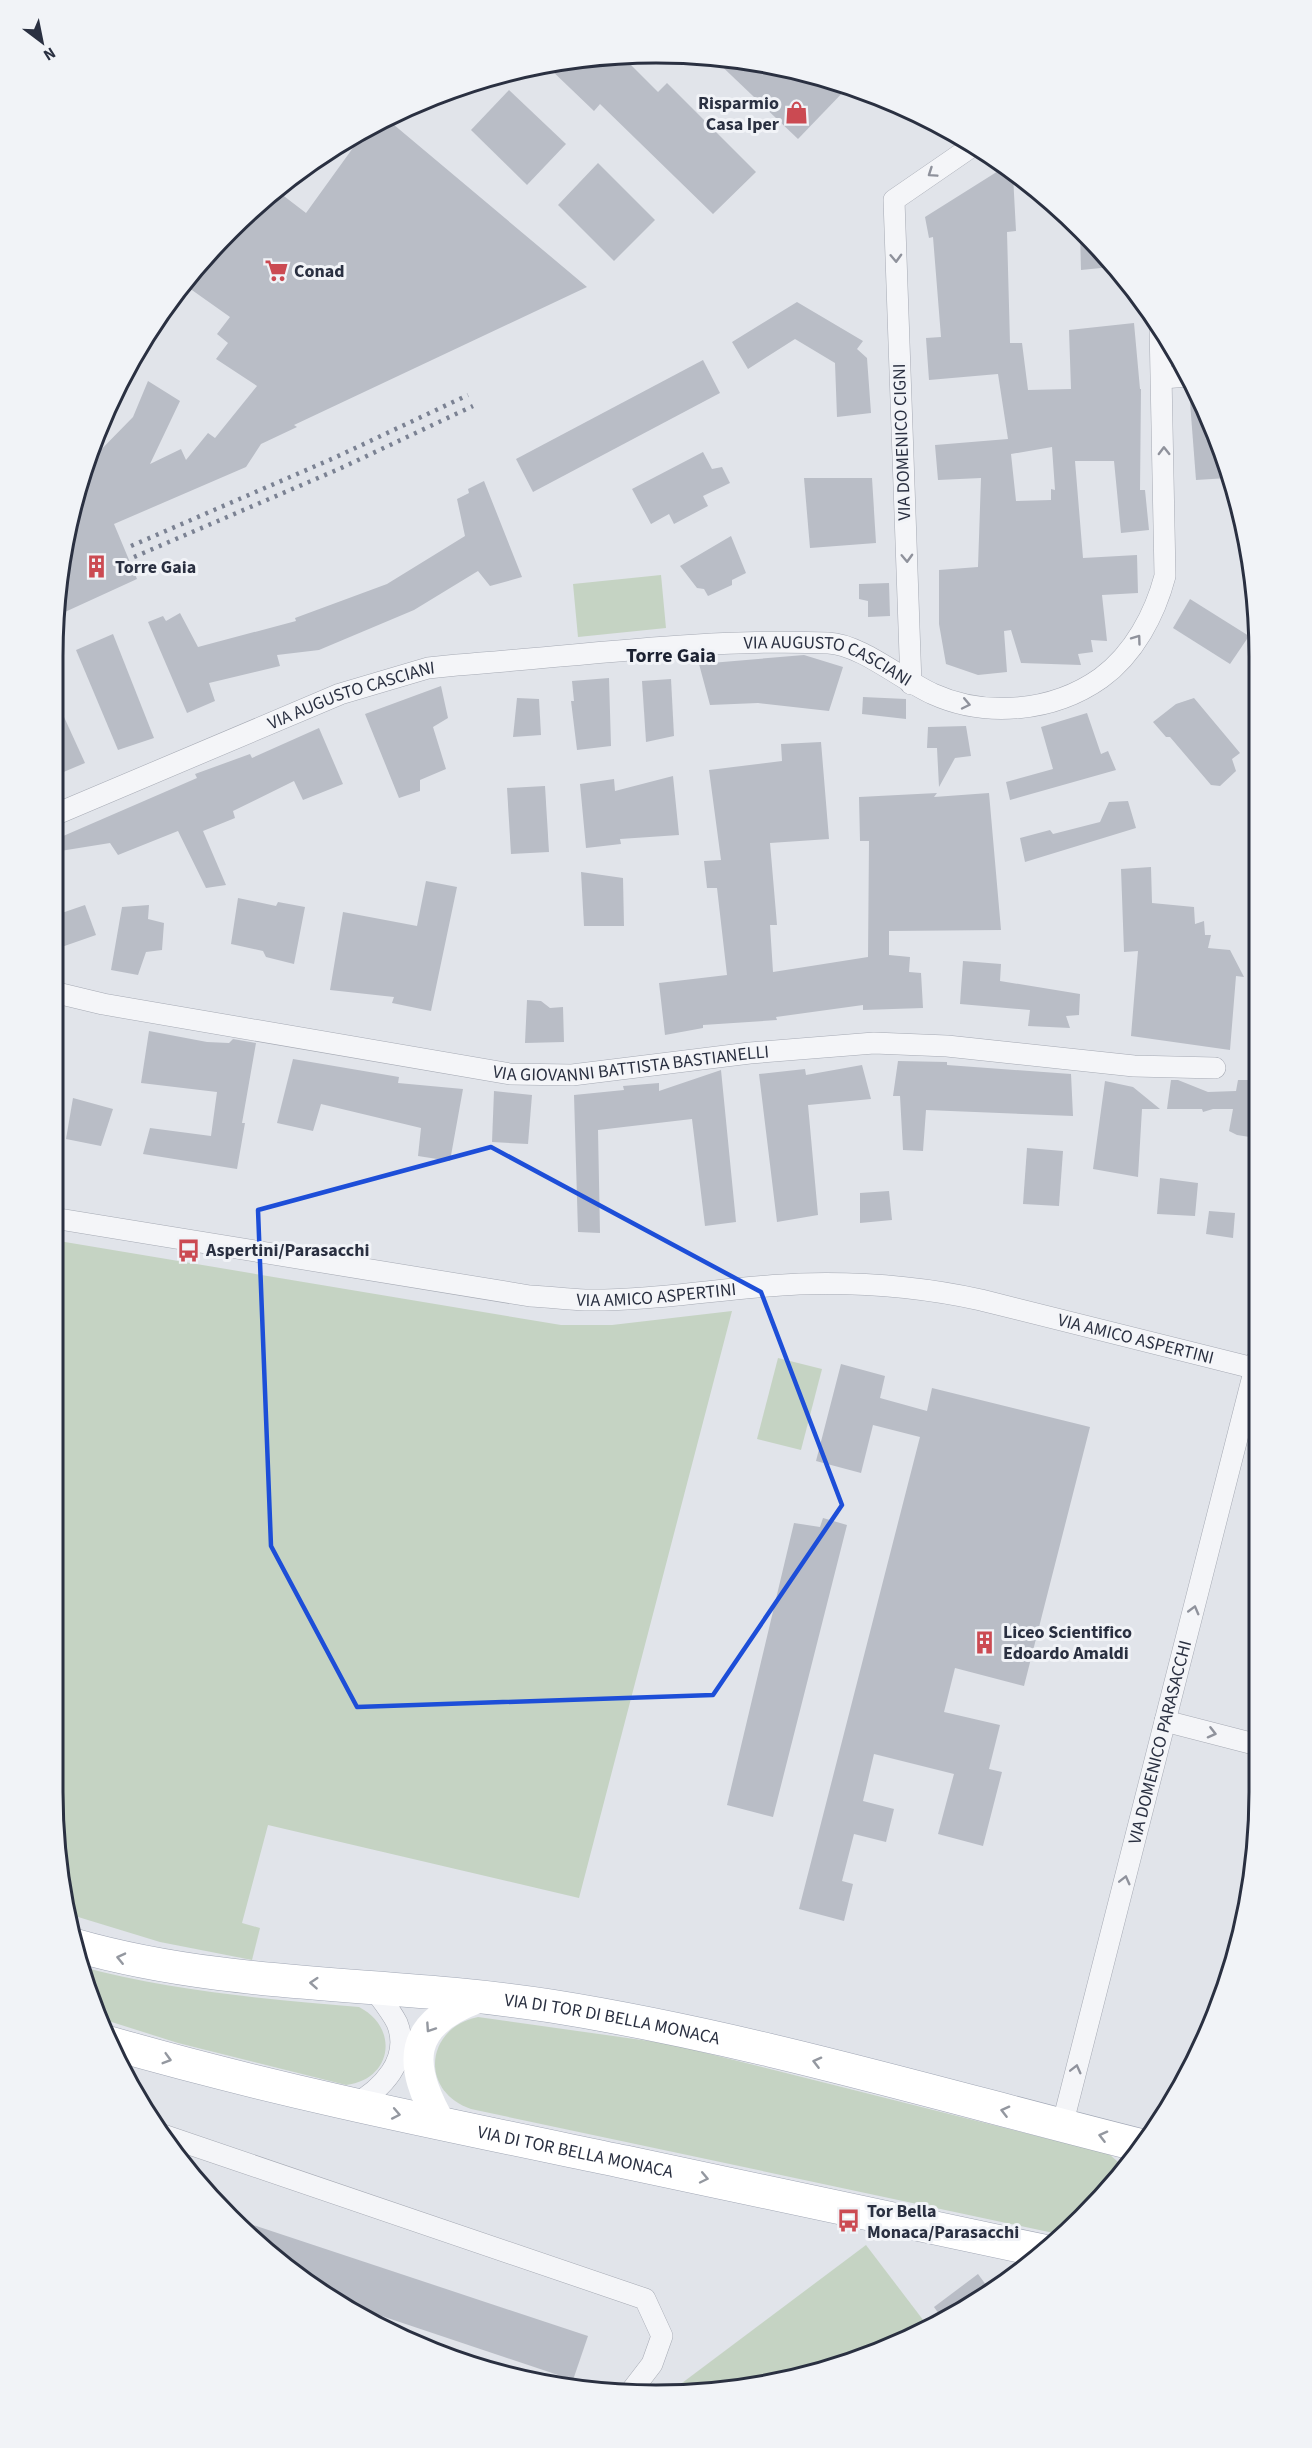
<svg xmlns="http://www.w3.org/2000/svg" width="1312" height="2448" font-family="'Source Sans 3',sans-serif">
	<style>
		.green { fill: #c5d3c3 }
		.building { fill: #b9bdc6; fill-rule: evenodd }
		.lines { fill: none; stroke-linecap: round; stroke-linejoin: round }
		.street-casing { stroke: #a6aab4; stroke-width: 22 }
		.primary-casing { stroke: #a1a7b5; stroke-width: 34 }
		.street { stroke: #f4f5f8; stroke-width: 21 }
		.secondary { stroke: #fff; stroke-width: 30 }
		.primary { stroke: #fff; stroke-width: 33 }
		.rail { stroke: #7b8293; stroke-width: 4.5; stroke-dasharray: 3 6; stroke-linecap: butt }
		.oneway { stroke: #8f929c }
		.oneway2 { stroke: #9498a0 }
		.marked { fill: none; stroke: #1d4ed8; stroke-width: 4.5; stroke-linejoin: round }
		.labels { text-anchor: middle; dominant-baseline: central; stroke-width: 6; stroke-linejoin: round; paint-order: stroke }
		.poi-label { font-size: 18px; font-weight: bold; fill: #2a3041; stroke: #f1f3f7; text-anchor: start }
		.street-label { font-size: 18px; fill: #2a3041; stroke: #f1f3f7 }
		.neighbourhood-label { font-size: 20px; font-weight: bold; fill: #1c2232; stroke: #f1f3f7 }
		.rim { fill: none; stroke: #2a3041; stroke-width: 3 }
	</style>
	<rect width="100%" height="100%" fill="#e1e4ea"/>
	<g class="green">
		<path d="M661,575L666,628L578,637L573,584Z"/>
		<path d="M53,1240L561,1325H612L732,1311L579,1898L268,1825L242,1923L260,1928L252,1960L160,1942L65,1913L53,1792Z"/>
		<path d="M778,1358L822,1369L801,1450L757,1439Z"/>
		<path d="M79,1966C171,1991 265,1999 359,2007C400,2028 392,2080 346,2085L178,2043L99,2018L85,1986Z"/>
		<path d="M478,2017L670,2044L1109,2154L1126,2169L1082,2219L1063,2235L471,2109C419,2091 425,2028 478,2017Z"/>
		<path d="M866,2245L930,2329L813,2375L691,2394L682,2383Z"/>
	</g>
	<g class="building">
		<path d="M622,56L658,92L667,83L756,172L713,214L600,104L594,111L546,65L578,58Z"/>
		<path d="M711,56L813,73L848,87L798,139Z"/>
		<path d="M509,90L566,144L527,185L471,130Z"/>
		<path d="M387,119L587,287L294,425L297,427L261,444L246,467L114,524L137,579L54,617L73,499L87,464L133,417L148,381L180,401L150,464L181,449L186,460L208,433L215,438L257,386L216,359L228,343L217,334L230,317L182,283L258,202L276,190L306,213L368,127Z"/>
		<path d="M598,163L655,220L614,261L558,205Z"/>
		<path d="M1003,168L1013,175L1016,231L1007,232L1010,343H1022L1028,390L1071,389L1069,330L1134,323L1140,389H1141L1140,490H1145L1149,530L1121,533L1114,461H1075L1083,558L1137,555L1138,593L1102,595L1107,641L1091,640L1093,652L1078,654L1081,665L1021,663L1011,630L1004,631L1007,672L978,675L946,664L939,624V570L978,567L981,478L938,480L935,445L1008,439L998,374L929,380L926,338L941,337L933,237L929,238L925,217ZM1052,447L1055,490L1051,489V500L1016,501L1011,454Z"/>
		<path d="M1080,232L1111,267L1081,270Z"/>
		<path d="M797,302L863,341L857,349L867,358L871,413L837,417L835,363L795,339L748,369L732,342Z"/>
		<path d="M703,360L720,393L533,492L516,459Z"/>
		<path d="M1193,387L1214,425L1228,478L1196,480L1189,389Z"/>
		<path d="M703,452L712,469L722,467L730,483L703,496L708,506L674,524L669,514L651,524L632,489Z"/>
		<path d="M804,478H872L876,543L810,548Z"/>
		<path d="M484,481L522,577L490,586L478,571L414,610L319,650L277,655L280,666L209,683L215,701L187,713L148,622L163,616L166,621L180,613L198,647L296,621L295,618L387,584L465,536L457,499L469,493L468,489Z"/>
		<path d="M731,536L746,573L732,580V585L708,596L704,589L697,588L680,566Z"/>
		<path d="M889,583L890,616L868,617V601L859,599V584Z"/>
		<path d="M1190,599L1249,636L1230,664L1173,628Z"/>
		<path d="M113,634L154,738L118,750L76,650Z"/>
		<path d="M804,655L843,667L829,711L758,703L710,705L699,664Z"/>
		<path d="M609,678L611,746L577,750L571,701H574L572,681Z"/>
		<path d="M671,679L674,736L646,742L642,681Z"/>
		<path d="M441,686L448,718L433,727L446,769L420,780V791L399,798L365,714Z"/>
		<path d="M54,695L85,763L54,776Z"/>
		<path d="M863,697L906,699V719L862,714Z"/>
		<path d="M517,698L539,699L541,735L513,737Z"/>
		<path d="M1194,698L1240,753L1232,759L1236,771L1220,786L1211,785L1170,737H1166L1153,722L1176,704Z"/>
		<path d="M1087,713L1101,754L1108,751L1116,770L1010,800L1006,782L1053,769L1041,727Z"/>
		<path d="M966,726L971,756L955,758L939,787L937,748H927L928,727Z"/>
		<path d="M319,728L343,784L303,800L294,781L233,811L235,818L203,831L226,885L206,888L178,831L118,855L110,843L54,852V840L197,778L195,774L250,754L252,758Z"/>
		<path d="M821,742L829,839L770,843L777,925H770L773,972L868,957L869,841H860L859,797L937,793L934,797L989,793L1001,930L889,931V955L910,957L909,972L921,973L923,1008L863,1010V1005L776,1017L777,1020L703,1025V1028L665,1035L659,983L727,975L717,888H707L704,861L721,860L709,770L782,761L781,744Z"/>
		<path d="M673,776L679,835L620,839L621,844L586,848L580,784L614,779L615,791Z"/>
		<path d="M545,786L549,852L511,854L507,788Z"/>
		<path d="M1128,801L1136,828L1025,862L1020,838L1050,830L1053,834L1100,822L1109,802Z"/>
		<path d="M1151,867L1152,903L1194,907L1195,924L1204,921L1205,935H1211L1208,948L1230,950L1244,977L1236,976L1230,1050L1131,1036L1138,951L1124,952L1121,869Z"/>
		<path d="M581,872L623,878L624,926H584Z"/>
		<path d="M426,881L457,887L431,1011L392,1003L394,997L330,990L343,912L417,926Z"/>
		<path d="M238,898L276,906L278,902L305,907L294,964L266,957L263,951L231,944Z"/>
		<path d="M85,905L96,935L53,950V916Z"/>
		<path d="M149,905L148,919L164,923L162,950L146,952L138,975L111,970L122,907Z"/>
		<path d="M963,961L1001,964L1000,981L1080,994L1079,1015L1066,1016L1070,1028L1028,1026L1030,1010L960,1004Z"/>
		<path d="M527,1000L541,1001L550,1008L563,1007L564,1042L525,1043Z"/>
		<path d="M149,1031L207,1042L229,1043L233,1039L256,1043L242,1123H245L237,1169L143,1154L150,1128L211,1136L217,1092L141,1083Z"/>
		<path d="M293,1059L399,1077L398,1083L463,1089L450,1161L418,1156L421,1128L321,1104L313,1131L277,1123Z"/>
		<path d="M898,1061L947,1062V1065L1071,1074L1073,1116L926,1110L923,1151L903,1150L900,1096H893Z"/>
		<path d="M862,1065L871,1099L808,1105L818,1215L777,1222L759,1074L805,1069L806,1075Z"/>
		<path d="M721,1070L736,1222L705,1226L692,1119L598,1130L600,1233L578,1232L574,1095L624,1090L623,1086L659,1083V1091Z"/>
		<path d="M1171,1080H1178L1208,1092L1236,1091L1238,1080H1256V1138L1237,1135L1229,1131L1233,1109H1213L1203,1112L1202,1109H1167Z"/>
		<path d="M1105,1081L1133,1087L1160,1109H1142L1138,1177L1093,1169Z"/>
		<path d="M494,1091L532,1095L528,1144L492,1142Z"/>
		<path d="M73,1098L113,1109L101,1146L66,1139Z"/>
		<path d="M1027,1148L1063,1151L1059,1206L1023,1204Z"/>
		<path d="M1160,1178L1198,1183L1195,1216L1157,1214Z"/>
		<path d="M889,1191L892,1220L860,1223V1193Z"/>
		<path d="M1209,1211L1235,1213L1233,1238L1206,1234Z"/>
		<path d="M841,1364L885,1376L880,1398L927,1411L932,1388L1090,1427L1024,1686L955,1668L944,1712L1000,1725L989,1769L1002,1772L983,1846L938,1834L954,1774L874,1754L863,1801L894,1809L886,1842L854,1834L842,1881L853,1884L844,1921L799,1909L920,1437L873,1425L861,1473L816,1461Z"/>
		<path d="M823,1518L847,1525L773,1817L727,1805L794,1523L820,1527Z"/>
		<path d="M232,2218L588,2336L573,2380L331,2299L258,2246Z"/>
		<path d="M978,2274L992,2293L944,2321L934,2307Z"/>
	</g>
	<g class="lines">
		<defs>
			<g id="street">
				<path d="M1163,378L1188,376"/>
				<path d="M911,684L894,200L971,147"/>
				<path id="s1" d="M54,815L340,694L428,668L457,665C578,656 706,638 828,643C860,644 902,680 933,694C986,718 1053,712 1101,678C1134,654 1155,614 1165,576L1160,325"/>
				<path id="s2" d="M53,992L103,1004L510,1074L572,1075L750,1053L874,1043L947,1046L1134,1066L1215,1068"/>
				<path id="s3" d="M53,1218L530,1296C548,1297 567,1299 585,1300C656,1301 728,1287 799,1284C859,1282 922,1287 981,1300L1257,1369"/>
				<path d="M1165,1721L1258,1745"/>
				<path d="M352,2106C381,2090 412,2060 397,2023C391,2011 381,1999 373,1988"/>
				<path id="s4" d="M1062,2126L1257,1360"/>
				<path d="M160,2134L645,2299L662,2336L652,2364L629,2394"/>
			</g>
			<g id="primary">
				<path id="s5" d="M74,1945C231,1990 392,1981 551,2006C752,2038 947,2097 1143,2146"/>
				<path id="s6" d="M110,2043C280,2092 452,2126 625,2162C765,2191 904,2221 1043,2251"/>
			</g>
		</defs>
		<use href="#street" class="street-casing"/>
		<use href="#primary" class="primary-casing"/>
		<use href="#street" class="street"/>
		<path class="secondary" d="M441,2124C406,2063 407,2024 478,1998"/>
		<use href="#primary" class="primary"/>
		<g class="rail">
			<path d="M131,546L334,458L468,395"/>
			<path d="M134,557L339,469L473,406"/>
		</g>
	</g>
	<defs><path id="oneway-chevron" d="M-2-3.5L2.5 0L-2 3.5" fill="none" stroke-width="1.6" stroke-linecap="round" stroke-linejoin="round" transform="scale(1.5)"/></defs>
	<g class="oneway">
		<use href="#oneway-chevron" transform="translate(932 173) rotate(146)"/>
		<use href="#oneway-chevron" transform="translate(896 258) rotate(88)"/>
		<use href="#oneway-chevron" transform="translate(1164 451) rotate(-91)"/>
		<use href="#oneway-chevron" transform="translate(907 558) rotate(88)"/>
		<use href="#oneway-chevron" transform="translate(1137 639) rotate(-54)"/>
		<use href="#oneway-chevron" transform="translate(966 704) rotate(12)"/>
		<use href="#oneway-chevron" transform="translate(1194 1610) rotate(-75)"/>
		<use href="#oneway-chevron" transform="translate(1212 1733) rotate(14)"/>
		<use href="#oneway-chevron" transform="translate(1125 1880) rotate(-76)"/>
		<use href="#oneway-chevron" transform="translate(1076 2069) rotate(-76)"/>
	</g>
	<g class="oneway2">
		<use href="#oneway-chevron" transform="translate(121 1958) rotate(-167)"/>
		<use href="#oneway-chevron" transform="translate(314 1983) rotate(-176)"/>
		<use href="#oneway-chevron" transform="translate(430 2028) rotate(124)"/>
		<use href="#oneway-chevron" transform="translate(167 2059) rotate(16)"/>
		<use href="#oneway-chevron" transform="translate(817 2062) rotate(-166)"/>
		<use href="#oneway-chevron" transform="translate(1005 2111) rotate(-166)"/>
		<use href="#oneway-chevron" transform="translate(396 2114) rotate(11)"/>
		<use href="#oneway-chevron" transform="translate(1103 2136) rotate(-166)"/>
		<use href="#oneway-chevron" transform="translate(704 2178) rotate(12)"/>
	</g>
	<path class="marked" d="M491,1147L761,1292L842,1505L713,1695L357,1707L271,1546L258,1210Z"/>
	<defs>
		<symbol id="shop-bare" viewBox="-9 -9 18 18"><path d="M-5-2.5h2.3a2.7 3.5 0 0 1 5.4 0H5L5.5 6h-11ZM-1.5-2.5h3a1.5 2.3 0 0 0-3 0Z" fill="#cb4a52" stroke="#f1f3f7" stroke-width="2.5" paint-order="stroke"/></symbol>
		<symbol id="supermarket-bare" viewBox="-9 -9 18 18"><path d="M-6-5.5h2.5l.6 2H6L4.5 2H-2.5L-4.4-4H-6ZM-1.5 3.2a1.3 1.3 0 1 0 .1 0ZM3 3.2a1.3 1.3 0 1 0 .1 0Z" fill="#cb4a52" stroke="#f1f3f7" stroke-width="2.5" paint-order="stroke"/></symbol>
		<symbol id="building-bare" viewBox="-9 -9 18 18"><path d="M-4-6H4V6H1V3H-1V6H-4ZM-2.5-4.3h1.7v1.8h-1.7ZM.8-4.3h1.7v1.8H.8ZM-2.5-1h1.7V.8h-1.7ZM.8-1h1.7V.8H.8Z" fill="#cb4a52" stroke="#f1f3f7" stroke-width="2.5" paint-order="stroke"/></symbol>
		<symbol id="bus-bare" viewBox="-9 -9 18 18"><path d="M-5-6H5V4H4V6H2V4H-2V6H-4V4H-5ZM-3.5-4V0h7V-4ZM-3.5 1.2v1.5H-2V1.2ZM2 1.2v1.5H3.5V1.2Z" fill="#cb4a52" stroke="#f1f3f7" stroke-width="2.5" paint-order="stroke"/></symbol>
	</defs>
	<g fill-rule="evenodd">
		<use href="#shop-bare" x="780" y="96" width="33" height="33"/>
		<use href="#supermarket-bare" x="260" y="254" width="33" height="33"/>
		<use href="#building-bare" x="80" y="550" width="33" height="33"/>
		<use href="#bus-bare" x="172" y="1234" width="33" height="33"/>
		<use href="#building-bare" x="968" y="1626" width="33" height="33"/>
		<use href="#bus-bare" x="832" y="2204" width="33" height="33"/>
	</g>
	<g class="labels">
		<g class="poi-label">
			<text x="779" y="103" text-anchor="end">Risparmio<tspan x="779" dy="21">Casa Iper</tspan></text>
			<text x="294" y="271">Conad</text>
			<text x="115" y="567">Torre Gaia</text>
			<text x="206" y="1250">Aspertini/Parasacchi</text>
			<text x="1003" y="1632">Liceo Scientifico<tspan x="1003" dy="21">Edoardo Amaldi</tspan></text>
			<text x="867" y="2211">Tor Bella<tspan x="867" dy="21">Monaca/Parasacchi</tspan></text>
		</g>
		<g class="street-label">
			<text transform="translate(902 442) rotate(-92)">VIA DOMENICO CIGNI</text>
			<text stroke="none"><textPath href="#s1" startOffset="807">VIA AUGUSTO CASCIANI</textPath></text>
			<text stroke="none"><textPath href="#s1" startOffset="321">VIA AUGUSTO CASCIANI</textPath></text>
			<text stroke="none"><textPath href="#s2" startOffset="586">VIA GIOVANNI BATTISTA BASTIANELLI</textPath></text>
			<text stroke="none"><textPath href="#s3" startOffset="610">VIA AMICO ASPERTINI</textPath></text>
			<text stroke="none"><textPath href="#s3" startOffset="1096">VIA AMICO ASPERTINI</textPath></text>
			<text stroke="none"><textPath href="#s4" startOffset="396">VIA DOMENICO PARASACCHI</textPath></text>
			<text stroke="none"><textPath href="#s5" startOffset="544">VIA DI TOR DI BELLA MONACA</textPath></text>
			<text stroke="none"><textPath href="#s6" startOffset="478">VIA DI TOR BELLA MONACA</textPath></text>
		</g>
		<g class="neighbourhood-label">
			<text x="671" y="656">Torre Gaia</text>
		</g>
	</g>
	<path d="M0 0H1312V2448H0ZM656 63H656A593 593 0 0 1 1249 656V1792A593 593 0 0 1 656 2385H656A593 593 0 0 1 63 1792V656A593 593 0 0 1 656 63Z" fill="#f1f3f7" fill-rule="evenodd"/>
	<path class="rim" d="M656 63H656A593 593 0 0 1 1249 656V1792A593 593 0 0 1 656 2385H656A593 593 0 0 1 63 1792V656A593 593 0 0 1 656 63Z"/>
	<g transform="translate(42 42) rotate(148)" stroke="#f1f3f7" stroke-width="4.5" paint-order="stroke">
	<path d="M0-4.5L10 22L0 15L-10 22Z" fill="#2a3041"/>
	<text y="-9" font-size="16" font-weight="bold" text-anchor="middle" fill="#2a3041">N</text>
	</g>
</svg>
